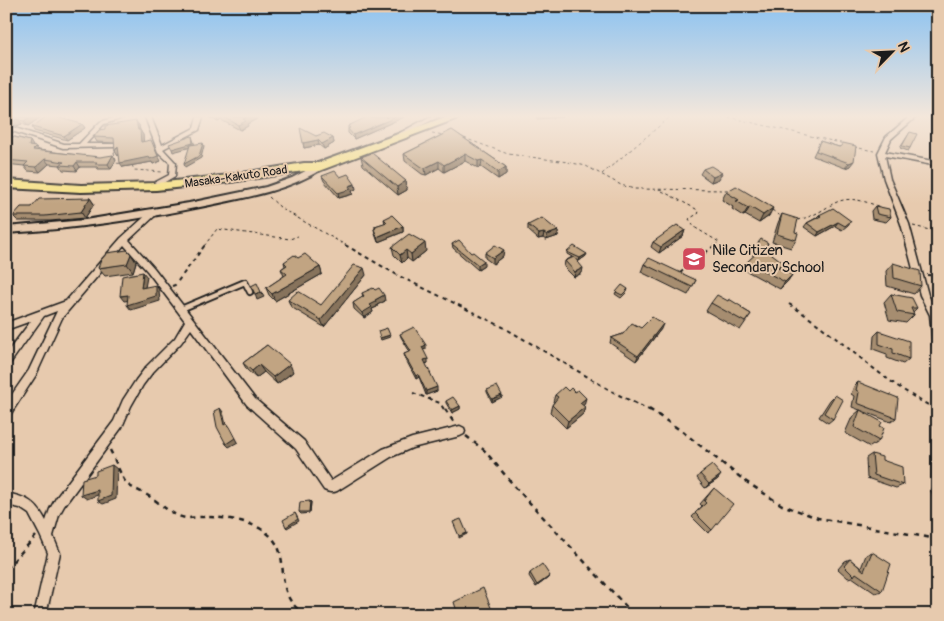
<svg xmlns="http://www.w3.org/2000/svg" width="944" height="621" font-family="Pangolin,sans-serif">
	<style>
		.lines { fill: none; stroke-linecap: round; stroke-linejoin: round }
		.service-casing { stroke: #1c1c1c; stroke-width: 8 }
		.minor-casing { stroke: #1c1c1c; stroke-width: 3 }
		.tertiary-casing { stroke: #1c1c1c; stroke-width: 4 }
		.trunk-casing { stroke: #1c1c1c; stroke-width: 4 }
		.path-far2 { stroke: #1c1c1c; stroke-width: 1; stroke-dasharray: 3 3; stroke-linecap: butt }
		.path-far1 { stroke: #1c1c1c; stroke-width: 2; stroke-dasharray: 4 4; stroke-linecap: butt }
		.path { stroke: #1c1c1c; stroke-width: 2.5; stroke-dasharray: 5 5; stroke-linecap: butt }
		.service { stroke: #e7caae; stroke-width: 4.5 }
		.minor { fill: #e7caae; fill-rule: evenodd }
		.tertiary { fill: #e7caae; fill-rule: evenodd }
		.trunk { fill: #f7e281; fill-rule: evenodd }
		.wall { fill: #a68d70; stroke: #1c1c1c }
		.shaded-wall { fill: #87735b; stroke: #1c1c1c }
		.building { fill: #c1a482; stroke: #1c1c1c }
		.labels { text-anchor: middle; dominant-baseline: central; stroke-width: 4; stroke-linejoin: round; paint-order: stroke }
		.far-street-label { font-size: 12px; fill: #1c1c1c; stroke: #e7caae }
		.poi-label { font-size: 15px; fill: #1c1c1c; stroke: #e7caae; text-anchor: start }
	</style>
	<rect width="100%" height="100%" fill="#e7caae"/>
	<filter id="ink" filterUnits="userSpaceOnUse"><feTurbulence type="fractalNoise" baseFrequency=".02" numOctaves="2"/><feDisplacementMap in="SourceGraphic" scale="10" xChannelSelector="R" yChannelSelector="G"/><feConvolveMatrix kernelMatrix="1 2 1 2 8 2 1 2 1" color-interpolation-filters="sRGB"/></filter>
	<g filter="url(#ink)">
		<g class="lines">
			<defs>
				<path id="service" d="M181,309L245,282L250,292"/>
				<g id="minor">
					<path d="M116,117H127L104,124L86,144H116V146L114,147L63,148L6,129V125L64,144H79L100,122Z"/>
					<path d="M145,117H151L162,145L194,128L197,117H203L199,130L163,149L176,163L175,176L153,189H150V185L169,175L170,163L158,152Z"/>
					<path d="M429,117H438L401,136L396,135Z"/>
					<path d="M909,117H916L891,139L885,152L938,162V166L885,156L890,179L909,224L928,295L938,314V349L935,348L933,345L930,315L920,295L901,224L884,179L878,153L886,137Z"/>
					<path d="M151,211H154L158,213L129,240L154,268L255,399L304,441L331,481L383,449L412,438L460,426L464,428L465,431L464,434L460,436L412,448L391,457L337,491C332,493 329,492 324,490L296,449L247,405L191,329L181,343L152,373L143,385L131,406L122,427L64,506L59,515L53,536L60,553L46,615H34L48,553L40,535L29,514L20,508L6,505V493C27,497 36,502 46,521L50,509L56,498L114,421L123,400L136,380L146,367L175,338L185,321L148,272L124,245L62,318L36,375L10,415L6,416V403L29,370L57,311L44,316L9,365L6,366V354L31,321L6,330V323L66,301L121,238Z"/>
					<path d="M938,423V496L934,495L932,491L933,428L934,425Z"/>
				</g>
				<path id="tertiary" d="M319,164L322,165V169C288,190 249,197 210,205C143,219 75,229 6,233V227L85,220L189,203L266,187L292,178Z"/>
				<path id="trunk" d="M445,117H461L319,171H304L230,182L156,190L81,192L6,188V180L81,185L156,183L230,175L304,163H318Z"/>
			</defs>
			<use href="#service" class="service-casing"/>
			<use href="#minor" class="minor-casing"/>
			<use href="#tertiary" class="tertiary-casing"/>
			<use href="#trunk" class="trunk-casing"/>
			<g class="path-far2">
				<path d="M728,117L845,144"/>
				<path d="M432,133L444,135"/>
				<path d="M464,138L508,154L568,162L586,166L621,185L634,189L729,190"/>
				<path d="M854,147L874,151"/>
				<path d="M114,152L116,163L123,164"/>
				<path d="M132,165L134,170L163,172"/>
				<path d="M602,174L670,117"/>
				<path d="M662,191L696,209L699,213L689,219L694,227L719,242L714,246"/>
				<path d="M269,197L282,209L347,246"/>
				<path d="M772,210L782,217"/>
				<path d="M797,220C836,212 831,187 880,207"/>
				<path d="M913,226L938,232"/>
				<path d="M204,246L217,229L290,239L298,236"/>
			</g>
			<g class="path-far1">
				<path d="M345,245L401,277L503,327L615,393L651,411"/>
				<path d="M680,273L715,245"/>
				<path d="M927,275L938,276"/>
				<path d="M172,286L175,285L205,245"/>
				<path d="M789,304C841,337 882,383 938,410"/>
				<path d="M413,393L440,403L445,411"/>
			</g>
			<g class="path">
				<path d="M445,409L455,424"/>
				<path d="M649,409L683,432L745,481L782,505L818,518L938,539"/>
				<path d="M466,436L484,450L516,488L634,615"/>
				<path d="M110,450C115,459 121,477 127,484C133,489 141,491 147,495C160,502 171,516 186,518C191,518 197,517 202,517C221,517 243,519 261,529C300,552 265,590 306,615"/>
				<path d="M6,569L36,536"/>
			</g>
			<use href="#service" class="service"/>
			<use href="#minor" class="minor"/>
			<use href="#tertiary" class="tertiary"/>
			<use href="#trunk" class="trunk"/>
		</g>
		<g class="wall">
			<path d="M6,117H41L28,126L22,124L16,126L6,124Z"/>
			<path d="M209,117H256L257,119L247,124L248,126L240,130L221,120L218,122Z"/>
			<path d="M373,117H404L354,139L348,133V126Z"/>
			<path d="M537,117H563L537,119Z"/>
			<path d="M933,117H938V124L930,121Z"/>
			<path d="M82,124L85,128L67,140L34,131L32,127Z"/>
			<path d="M139,125L140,130L143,135V142L161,161L153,164L152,162L123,167L119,155L118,156L115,151V143L97,142L94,137Z"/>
			<path d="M452,130L506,167V174L498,179L481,167L478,168L465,161L444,172L439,168L426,175L422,174L405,161L404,154Z"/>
			<path d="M910,132V148L908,151L900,148Z"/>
			<path d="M6,133L8,135L30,141L33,147H36L39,150L116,160L111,169H98L97,167H80L77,171L63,170L60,165L49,164L40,172L28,171L24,166L6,164V152L8,151L6,150Z"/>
			<path d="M316,136L333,138L334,143L324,149L319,145L304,148L303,143Z"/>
			<path d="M820,141L839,147L841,146L843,143L850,166L845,168L813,156Z"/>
			<path d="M361,157L406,181L407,190L398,195L363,165Z"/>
			<path d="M703,169L719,179L711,182L700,174Z"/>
			<path d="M322,176L356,189L352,191L353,194L339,198L324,181Z"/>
			<path d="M726,192L769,216L759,223L745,215L743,216L732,209L733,207L722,200Z"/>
			<path d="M90,198L94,204L85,218L50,221H18L13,216L32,207Z"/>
			<path d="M875,206L891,217L886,222L872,219L871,211Z"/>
			<path d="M782,214L795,232L796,240L791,248L772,242L778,223Z"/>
			<path d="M819,215L851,221L848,225L842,230L835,226L817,236L804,227L807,223L816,218Z"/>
			<path d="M384,219L403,226V232L378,242L375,234L374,229L375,228V226L385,223Z"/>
			<path d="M528,225L558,231V236L546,240L543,238L538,239L528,230Z"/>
			<path d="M685,230L683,236L659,253L651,247L653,242Z"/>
			<path d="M768,243L765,249L780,268L792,275L787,282L780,289L743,269L747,262L754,256L751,254L755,247Z"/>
			<path d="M452,244L471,253L484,266L478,270L453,248Z"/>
			<path d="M392,247L426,251L412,262L407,258L402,263L394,255Z"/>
			<path d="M567,252L586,256L579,261L577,260L582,273L574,277L564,267L565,261L572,257L567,254Z"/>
			<path d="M485,253L503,256L493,264L485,258Z"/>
			<path d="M298,258L320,267L322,274L275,301L269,295L266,288L284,276L281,269L285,266L284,262Z"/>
			<path d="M136,262L133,272L105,276L98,268Z"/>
			<path d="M893,263L921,286L914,294L887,286L886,271Z"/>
			<path d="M644,264L696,280L688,295L641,272Z"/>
			<path d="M366,275L324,327L291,307L288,300L321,305Z"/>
			<path d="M628,289L627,292L621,298L615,294L616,292Z"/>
			<path d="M362,293L385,301L377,305V307L372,309L373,312L364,318L354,309L353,303L363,297Z"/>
			<path d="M891,294L917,308L913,312L914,315L906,323L889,320L884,302Z"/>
			<path d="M711,303L741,308L751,314L740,330L706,311Z"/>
			<path d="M641,328L661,329L636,361L610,343L611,338Z"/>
			<path d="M879,331L909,359L903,364L887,358V354L873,349L874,336Z"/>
			<path d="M400,334L426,349L423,350L428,363L425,364L437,391L426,395L419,377L416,379L405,358L404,354L410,352L401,337Z"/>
			<path d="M267,345L293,372L277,384L264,372L256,378L247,370L243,363Z"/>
			<path d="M858,382L896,418L891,422L852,407L854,396L851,394L854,386Z"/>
			<path d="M487,390L502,395V397L492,402L487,392Z"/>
			<path d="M555,395L584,405H583L585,407L583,414L566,428L550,412L552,405L554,402H553Z"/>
			<path d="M835,395L833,419L828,423L819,417L830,400Z"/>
			<path d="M446,401L460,406V409L452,413L446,403Z"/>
			<path d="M860,410L880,426L879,441L870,447L845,433L852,417Z"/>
			<path d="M872,454L882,460L903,485L896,488L867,478L866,458Z"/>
			<path d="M700,474L718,479L705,488L697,478Z"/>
			<path d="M714,488L712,530L708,533L692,517L702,506L700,504Z"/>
			<path d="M310,501L311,502L310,513L301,514L299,512Z"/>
			<path d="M872,552L882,591L875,593L852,577L848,578L838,569L845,561L850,559L861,568L866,555Z"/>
			<path d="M530,573L550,576L548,578L536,587L529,576Z"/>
		</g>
		<g class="shaded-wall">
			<path d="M30,117H41L28,126L24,121Z"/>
			<path d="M216,117H220L221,120L218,122Z"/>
			<path d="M247,117H256L257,119L247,124L248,126L240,130L238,125L243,119Z"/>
			<path d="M396,117H404L354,139L353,135Z"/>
			<path d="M18,119L22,124L16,126L12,122Z"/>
			<path d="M136,121L139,125L140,131V130L143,135L144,147L141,142Z"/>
			<path d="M82,124L85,128L67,140L64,136Z"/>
			<path d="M192,136L195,146L173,152L172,149Z"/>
			<path d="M333,138L334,143L324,149L322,144Z"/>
			<path d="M318,140L319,145L304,148L303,143Z"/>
			<path d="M30,141L33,146V150L36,147L40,152L37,155L29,146Z"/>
			<path d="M203,143L204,146L201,158L185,167L184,164Z"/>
			<path d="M153,145L161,161L153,164L152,162L123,167L120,163Z"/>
			<path d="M118,146L121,151L118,156L115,151Z"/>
			<path d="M465,154V161L444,172V165Z"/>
			<path d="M113,155L116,160L111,169L108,164Z"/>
			<path d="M45,159L49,164L40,172L36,167Z"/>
			<path d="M482,160L481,167L478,168V161Z"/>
			<path d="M439,161V168L426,175L425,168Z"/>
			<path d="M854,161L850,166L845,168L849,163Z"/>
			<path d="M77,162L80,167L77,171L74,166Z"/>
			<path d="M506,167V174L498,179V172Z"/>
			<path d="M722,173L719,179L711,182L713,177Z"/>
			<path d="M406,181L407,190L398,195L397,187Z"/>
			<path d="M355,184L356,189L352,191L353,194L339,198L338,193L349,186Z"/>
			<path d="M90,198L94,204L85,218L81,212Z"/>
			<path d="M750,207L745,215L743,216L748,208Z"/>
			<path d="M773,208L769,216L759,223L763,215Z"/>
			<path d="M838,222L835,226L817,236L819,232Z"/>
			<path d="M403,226V232L378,242L377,237Z"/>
			<path d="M685,230L683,236L659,253L661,247Z"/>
			<path d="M558,231V236L546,240L547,235Z"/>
			<path d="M544,233L543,238L538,239L539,234Z"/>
			<path d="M425,243L426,251L412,262L411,254Z"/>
			<path d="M406,250L407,258L402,263L400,255Z"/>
			<path d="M504,250L503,256L493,264V258Z"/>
			<path d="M131,254L136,262L133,272L127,264Z"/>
			<path d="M587,254L586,256L579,261L580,258Z"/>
			<path d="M484,261V266L478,270V265Z"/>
			<path d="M784,263L779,270L777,267Z"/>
			<path d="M320,267L322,274L275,301L272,294Z"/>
			<path d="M364,268L366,275L324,327L321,320Z"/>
			<path d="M583,268L582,273L574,277L575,272Z"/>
			<path d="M143,272L147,277L144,293L141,288Z"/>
			<path d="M792,275L787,282L780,289L785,282Z"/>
			<path d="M156,285L159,290L160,301L131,310L127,305Z"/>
			<path d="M261,292L264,297L257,300L255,294Z"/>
			<path d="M128,295L132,300L124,301L120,296Z"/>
			<path d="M384,295L385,301L377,305V307L372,309L373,312L364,318L362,313L375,300Z"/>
			<path d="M663,324L661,329L636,361L638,356Z"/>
			<path d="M390,335V337L381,340L380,338Z"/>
			<path d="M426,345V349L422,350V347Z"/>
			<path d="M428,359V363L424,364V360Z"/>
			<path d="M290,364L293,372L277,384L273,377Z"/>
			<path d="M259,365L264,372L256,378L252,371Z"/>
			<path d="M418,374L419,377L416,379V376Z"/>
			<path d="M437,387V391L426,395V391Z"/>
			<path d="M502,395V397L492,402V399Z"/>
			<path d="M586,398L584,405L578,409L580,403Z"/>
			<path d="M460,406V409L452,413V410Z"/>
			<path d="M585,407L583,414L566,428L568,421Z"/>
			<path d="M220,408L223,412L227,429L224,425Z"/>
			<path d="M227,423L230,427L238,442L229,447L226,444Z"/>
			<path d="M112,465L117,469L116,499L103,504L98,501Z"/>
			<path d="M721,475L718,479L705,488L709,484Z"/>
			<path d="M98,490L103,493L87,499L81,495Z"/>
			<path d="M310,501L311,502L310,513L309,512Z"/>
			<path d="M295,513L299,521L287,528L286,527Z"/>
			<path d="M467,533V534L459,538V536Z"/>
			<path d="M550,576L548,578L536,587L537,585Z"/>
		</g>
		<g class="building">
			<path d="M6,117H30L24,121L18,119L12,122L6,120Z"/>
			<path d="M46,117H56L82,124L64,136L32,127Z"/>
			<path d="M224,117H247L243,119L246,121L238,125Z"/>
			<path d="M367,117L372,118L396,117L353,135L348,129L350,128L348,126Z"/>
			<path d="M136,121L138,130H140L141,142L151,140L158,156L150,159L149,157L120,163L118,146L115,151L114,138L94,137L99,130L105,129V126Z"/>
			<path d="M300,128L316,136L324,133L333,138L322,144L318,140L303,143Z"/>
			<path d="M452,130L506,167L498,172L482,160L478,161L465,154L444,165L439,161L425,168L422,167L404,154Z"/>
			<path d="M910,132L917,134L910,148L902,146Z"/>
			<path d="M6,135L30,141L29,146L36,147L33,150L100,157L113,155L108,164H95L97,162H77L74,166L60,165L64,162L45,159L36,167L24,166L28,162L6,160V152L11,148L6,147Z"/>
			<path d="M192,136L193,143L172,149L169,144Z"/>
			<path d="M820,141L839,147L842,146L843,143L856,146L854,161L849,163L816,151Z"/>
			<path d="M203,143L199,156L184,164L190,145Z"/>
			<path d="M372,153L406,181L397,187L361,157Z"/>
			<path d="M711,166L722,173L713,177L703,169Z"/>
			<path d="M335,171L340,177L348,174L355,184L349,186L351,189L338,193L322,176Z"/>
			<path d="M736,186L773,208L763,215L750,207L748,208L736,201L739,200L726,192Z"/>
			<path d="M90,198L81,212L45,216H13L21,207H32L39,199Z"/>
			<path d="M875,206L889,209L891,217L877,214Z"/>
			<path d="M833,208L851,221L845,226L838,222L819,232L807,223L821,216L819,215Z"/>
			<path d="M782,214L798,219L795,232L798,233L796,240L777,234Z"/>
			<path d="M392,215L403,226L377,237L374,229L376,228L375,226L387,222L384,219Z"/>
			<path d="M542,218L558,231L547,235L544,233L539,234L528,225Z"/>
			<path d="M677,225L685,230L661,247L653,242Z"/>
			<path d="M409,234L425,243L411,254L406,250L400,255L392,247Z"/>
			<path d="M761,239L768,243L764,248L784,263L777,267L792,275L785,282L747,262L761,249L755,247Z"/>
			<path d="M459,240L471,253L473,252L484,261L478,265L452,244Z"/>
			<path d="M495,245L504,250L493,258L485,253Z"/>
			<path d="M574,246L587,254L580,258L567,252Z"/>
			<path d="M127,250L131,254L127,264L98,268L101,260L107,253Z"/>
			<path d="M305,254L320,267L272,294L266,288L287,274L281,269L287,265L284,262L294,255L298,258Z"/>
			<path d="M574,257L583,268L575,272L565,261Z"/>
			<path d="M649,258L696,280L692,287L644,264Z"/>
			<path d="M893,263L920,271L921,286L894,278Z"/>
			<path d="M354,265L364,268L321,320L288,300L298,291L321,305Z"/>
			<path d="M143,272L141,288L156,285V296L127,305L128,295L120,296L122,276Z"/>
			<path d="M257,283L261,292L255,294L251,286Z"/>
			<path d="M622,285L628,289L622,295L616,292Z"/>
			<path d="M373,288L375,290L379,288L384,295L375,300L376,302L370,305L372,307L362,313L353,303L364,296L362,293Z"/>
			<path d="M891,294L912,298L917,308H911L914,315L897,312Z"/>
			<path d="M717,295L728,301L729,299L742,307L741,308L751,314L745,322L711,303Z"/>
			<path d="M652,317L663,324L638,356L611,338L623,334L632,323L641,328Z"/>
			<path d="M414,327L426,345L422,347L428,359L424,360L437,387L426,391L418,374L416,376L404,354L411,351L400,334Z"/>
			<path d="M387,328L390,335L380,338L378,331Z"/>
			<path d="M879,331L909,341V359L893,353V349L879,344Z"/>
			<path d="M267,345L290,364L273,377L259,365L252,371L243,363Z"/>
			<path d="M858,382L898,398L896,418L857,403L859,392L856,390Z"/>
			<path d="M497,386L502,395L492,399L487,390Z"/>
			<path d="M564,387L568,391L571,388L575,392L578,390L586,398L580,403L585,407L568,421L552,405L558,397L555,395Z"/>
			<path d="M835,395L843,400L833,419L824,413Z"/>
			<path d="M453,397L460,406L452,410L446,401Z"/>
			<path d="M220,408L224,425L227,423L235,438L226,444L217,427L214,411Z"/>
			<path d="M860,410L882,422L880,426L884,428L879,441L854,427Z"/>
			<path d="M872,454L882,457V460L902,467L903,485L874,475Z"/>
			<path d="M112,465L111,496L98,501V490L81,495L82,479L96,475V471Z"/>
			<path d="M712,465L721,475L709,484L700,474Z"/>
			<path d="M714,488L733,504L712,530L695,513L706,503L704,501Z"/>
			<path d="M310,501L309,512H299L300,502Z"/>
			<path d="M295,513L298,519L286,527L283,520Z"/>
			<path d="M461,519L467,533L459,536L453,522Z"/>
			<path d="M872,552L891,564L882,591L856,573L854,576L844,566L850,559L864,571Z"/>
			<path d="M542,564L550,576L537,585L530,573Z"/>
			<path d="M483,588L494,615H458L454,602Z"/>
			<path d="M534,609L537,615H523Z"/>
		</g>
	</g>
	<linearGradient id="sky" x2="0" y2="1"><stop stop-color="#8bc2f1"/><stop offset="0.57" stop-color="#f4e7db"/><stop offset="1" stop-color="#f4e7db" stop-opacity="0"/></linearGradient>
	<rect width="944" height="204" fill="url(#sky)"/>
	<defs>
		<symbol id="school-square" viewBox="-11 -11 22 22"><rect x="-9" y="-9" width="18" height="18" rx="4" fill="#d1495b" stroke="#e7caae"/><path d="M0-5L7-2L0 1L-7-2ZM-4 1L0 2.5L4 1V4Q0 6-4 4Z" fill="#fff"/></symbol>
	</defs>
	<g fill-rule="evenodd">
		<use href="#school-square" x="680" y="245" width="28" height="28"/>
	</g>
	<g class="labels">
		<g class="far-street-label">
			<text transform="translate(236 177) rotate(-8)">Masaka-Kakuto Road</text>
		</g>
		<g class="poi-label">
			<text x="712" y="250">Nile Citizen<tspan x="712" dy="17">Secondary School</tspan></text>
		</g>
	</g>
	<rect width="944" height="621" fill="none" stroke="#e7caae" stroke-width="25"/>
	<rect x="12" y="12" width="919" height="596" fill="none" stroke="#1c1c1c" stroke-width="2" filter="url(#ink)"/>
	<g transform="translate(892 52) rotate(66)" stroke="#e7caae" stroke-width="4" paint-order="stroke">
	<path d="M0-4L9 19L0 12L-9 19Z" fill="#1c1c1c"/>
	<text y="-8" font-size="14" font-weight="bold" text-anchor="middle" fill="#1c1c1c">N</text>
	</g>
</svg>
